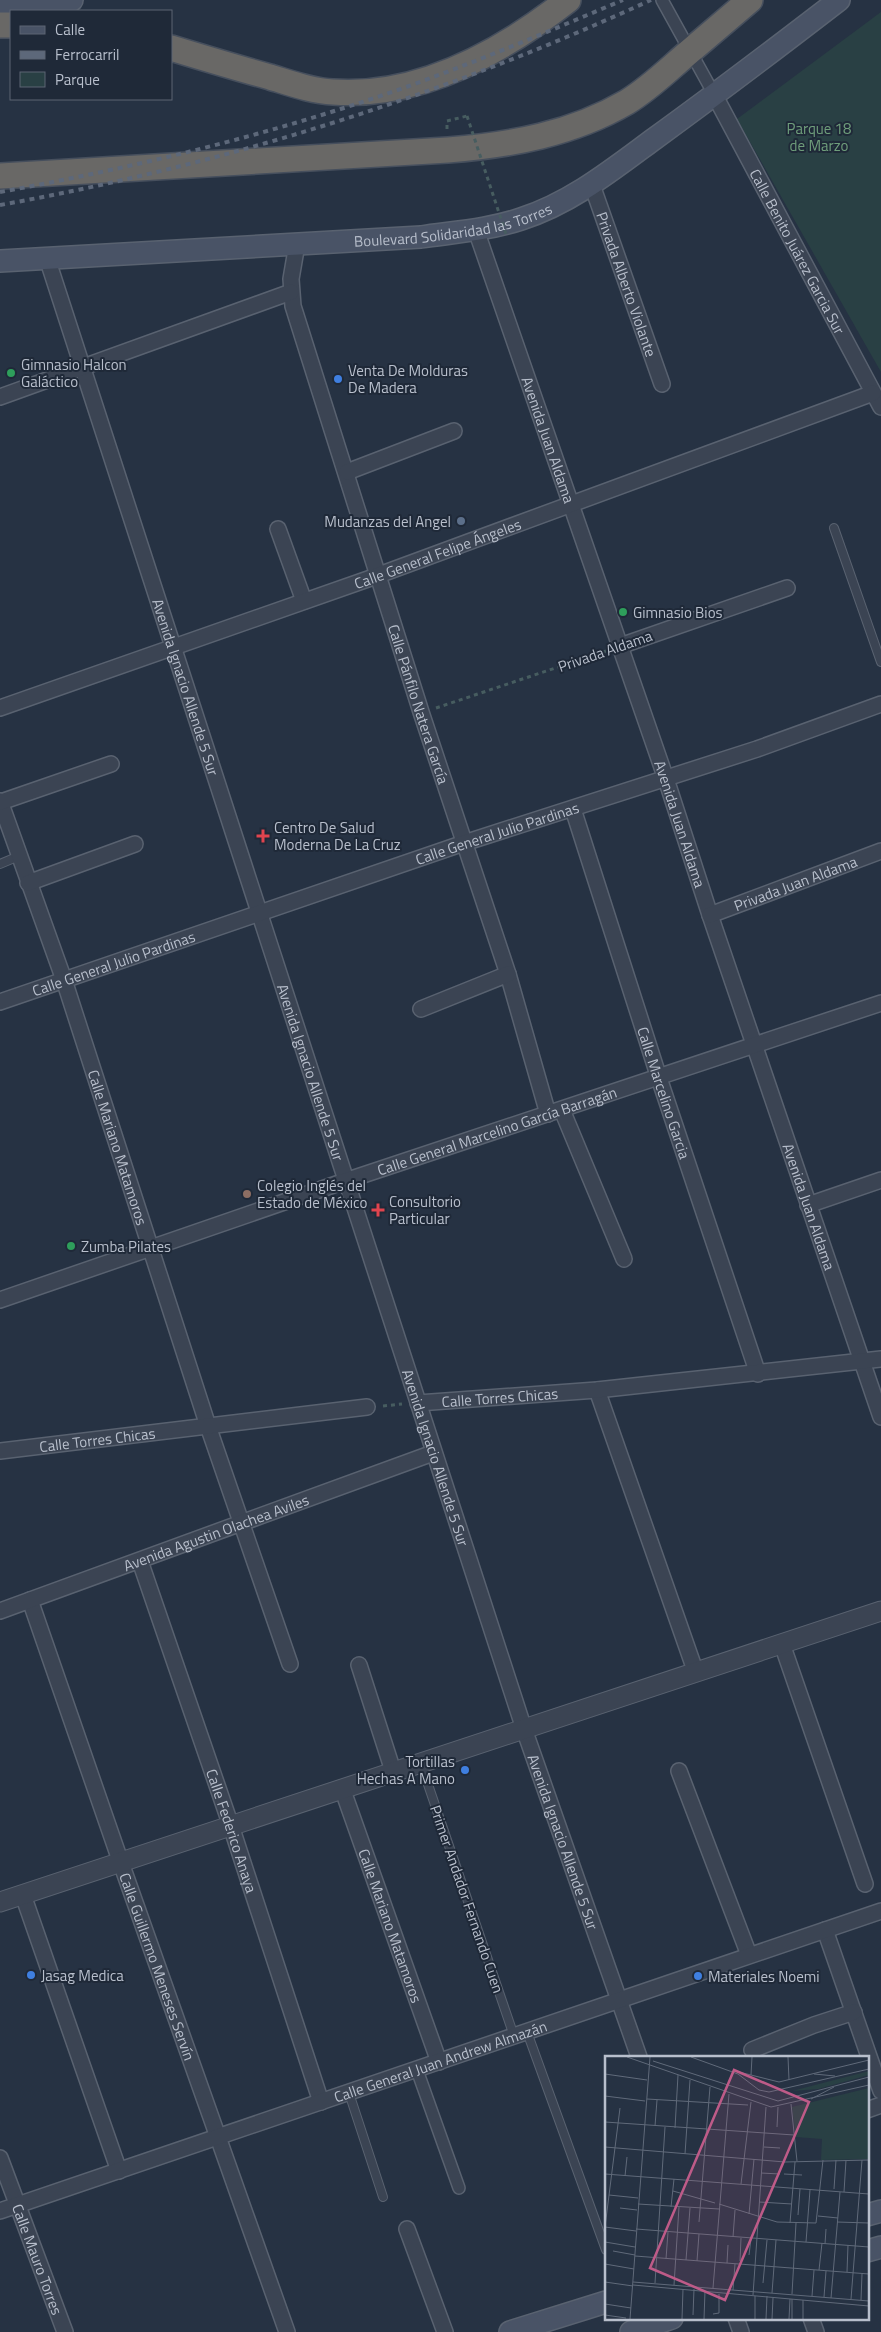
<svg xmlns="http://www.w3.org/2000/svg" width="881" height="2332" font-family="'Titillium Web',sans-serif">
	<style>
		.green { fill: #294044 }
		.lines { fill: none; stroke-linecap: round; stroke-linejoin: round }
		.service-casing { stroke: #596270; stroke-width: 10 }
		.pedestrian-casing { stroke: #596270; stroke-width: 14 }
		.minor-casing { stroke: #596270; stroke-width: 18 }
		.tertiary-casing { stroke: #596270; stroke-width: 21 }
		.secondary-casing { stroke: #596270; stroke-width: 24 }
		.trunk-casing { stroke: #464f5d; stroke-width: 28 }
		.path { stroke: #475d60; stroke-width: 3; stroke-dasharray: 4 4; stroke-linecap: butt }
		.service { stroke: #3b4453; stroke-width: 8 }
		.pedestrian { stroke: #3b4453; stroke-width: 11 }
		.minor { stroke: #3b4453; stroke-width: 15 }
		.tertiary { stroke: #3b4453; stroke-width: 19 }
		.secondary { stroke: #495366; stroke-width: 21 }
		.trunk { stroke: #696866; stroke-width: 25 }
		.rail { stroke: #5d687a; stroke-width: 4; stroke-dasharray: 5 5; stroke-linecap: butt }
		.path-bridge { stroke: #475d60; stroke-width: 3; stroke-dasharray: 4 4; stroke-linecap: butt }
		.leisure-dot { fill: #2e9e5b; stroke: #1f2938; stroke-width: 2 }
		.shop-dot { fill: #3f7fe0; stroke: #1f2938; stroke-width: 2 }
		.service-dot { fill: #5c6f8a; stroke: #1f2938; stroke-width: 2 }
		.health-dot { fill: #e0444e; stroke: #1f2938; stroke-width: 2 }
		.education-dot { fill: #8d6e63; stroke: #1f2938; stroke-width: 2 }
		.labels { text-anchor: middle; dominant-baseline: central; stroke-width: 4; stroke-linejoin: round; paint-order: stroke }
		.park-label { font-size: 15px; fill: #6f9e7b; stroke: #1f2938 }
		.street-label { font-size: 15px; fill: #b8bfcc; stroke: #1f2938 }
		.poi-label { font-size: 15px; fill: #b8bfcc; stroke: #1f2938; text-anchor: start }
		.inset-road { fill: none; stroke: #606a7a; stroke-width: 1 }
		.view { fill: #be5b88; fill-opacity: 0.15; stroke: #be5b88; stroke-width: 2.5 }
		.inset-edge { fill: none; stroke: #b8bfcc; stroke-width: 2.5 }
	</style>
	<rect width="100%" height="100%" fill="#263243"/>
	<path class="green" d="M881,12V372L737,119Z"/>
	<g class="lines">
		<defs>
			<g id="service">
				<path d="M834,528L881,662"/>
				<path d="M0,864L19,856"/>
				<path d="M421,1764L514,2036"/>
				<path d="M527,2032L606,2250"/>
				<path d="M349,2093L383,2197"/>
			</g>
			<g id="pedestrian">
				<path d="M662,0L715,96"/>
				<path d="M417,2070L459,2188"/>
			</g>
			<g id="minor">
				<path id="s1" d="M715,96L881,407"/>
				<path id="s2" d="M592,185L662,384"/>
				<path id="s3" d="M476,230L666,779L710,915L881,1417"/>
				<path id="s4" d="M297,244L291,279L293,306L421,712L508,974L548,1114"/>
				<path id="s5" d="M47,258L524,1729L639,2057"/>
				<path d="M0,397L291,292"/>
				<path d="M347,472L454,431"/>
				<path d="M278,529L304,601"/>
				<path d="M620,646L787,588"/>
				<path id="s6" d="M0,708L368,579L873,393"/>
				<path id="s7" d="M0,801L64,980L208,1426L290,1664"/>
				<path d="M1,802L111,764"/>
				<path id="s8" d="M573,809L659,1078L758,1374"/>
				<path d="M28,883L135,844"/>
				<path id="s9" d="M710,915L881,851"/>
				<path id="s10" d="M0,1002L464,843L757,749L881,704"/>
				<path d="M421,1009L508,974"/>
				<path d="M562,1110L624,1259"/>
				<path d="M808,1205L881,1180"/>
				<path id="s11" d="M0,1300L345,1181L881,1003"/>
				<path d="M597,1390L696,1673"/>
				<path id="s12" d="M418,1403L597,1390L881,1359"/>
				<path id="s13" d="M0,1451L367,1407"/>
				<path id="s14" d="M140,1561L231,1826L321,2102"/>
				<path id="s15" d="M30,1600L121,1863L287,2332"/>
				<path id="s16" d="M0,1611L433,1453"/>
				<path d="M782,1644L865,1884"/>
				<path d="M359,1665L393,1771"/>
				<path d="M679,1771L749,1955"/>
				<path id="s17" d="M342,1788L439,2062"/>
				<path d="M23,1895L119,2171"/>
				<path d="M825,1930L881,2091"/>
				<path d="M752,2050L814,2025L854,2012"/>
				<path d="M867,2110L881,2105"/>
				<path id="s18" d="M0,2158L65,2332"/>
				<path id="s19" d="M0,2211L881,1911"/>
				<path d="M407,2229L445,2332"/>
				<path d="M736,2318L741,2332"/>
				<path d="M811,2318L816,2332"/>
			</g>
			<path id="tertiary" d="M0,1902L881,1611"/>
			<g id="secondary">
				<path d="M0,5L72,0"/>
				<path id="s20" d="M0,261L421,237C455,232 488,230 521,219C571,203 612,170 654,139C716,94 778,47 839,0"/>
				<path d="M867,2215L881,2211"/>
				<path d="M867,2251L881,2247"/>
				<path d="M510,2332L606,2302"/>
				<path d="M631,2332L672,2318"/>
			</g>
			<g id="trunk">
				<path d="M0,25H11"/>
				<path d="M171,48C204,58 237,68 270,77C290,83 311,91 333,92C420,98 502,52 568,0"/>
				<path d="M0,176L448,150C511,145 572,134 627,102C650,88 669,69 689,52C710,34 730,17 750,0"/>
			</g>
		</defs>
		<use href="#service" class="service-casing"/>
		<use href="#pedestrian" class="pedestrian-casing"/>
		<use href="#minor" class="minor-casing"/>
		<use href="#tertiary" class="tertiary-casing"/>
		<use href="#secondary" class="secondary-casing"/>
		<use href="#trunk" class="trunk-casing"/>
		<g class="path">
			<path d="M447,129V121L467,116"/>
			<path d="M436,708L606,651"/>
			<path d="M383,1406L402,1404"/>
		</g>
		<use href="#service" class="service"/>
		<use href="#pedestrian" class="pedestrian"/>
		<use href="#minor" class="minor"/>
		<use href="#tertiary" class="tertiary"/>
		<use href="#secondary" class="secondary"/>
		<use href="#trunk" class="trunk"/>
		<g class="rail">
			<path d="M0,192C138,167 277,133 409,86C481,60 552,30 623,0"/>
			<path d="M0,205C224,165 444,95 651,0"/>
		</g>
		<path class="path-bridge" d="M467,116L507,237"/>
	</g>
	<g class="leisure-dot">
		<circle cx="11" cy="373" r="5"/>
		<circle cx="623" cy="612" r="5"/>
		<circle cx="71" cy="1246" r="5"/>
	</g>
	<g class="shop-dot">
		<circle cx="338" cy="379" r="5"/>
		<circle cx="465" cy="1770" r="5"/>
		<circle cx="31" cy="1975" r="5"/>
		<circle cx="698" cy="1976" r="5"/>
	</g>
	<circle class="service-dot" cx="461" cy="521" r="5"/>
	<g class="health-dot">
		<path d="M260.5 828.5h5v5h5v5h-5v5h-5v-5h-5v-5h5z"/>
		<path d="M375.5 1202.5h5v5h5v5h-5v5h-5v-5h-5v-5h5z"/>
	</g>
	<circle class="education-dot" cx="247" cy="1194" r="5"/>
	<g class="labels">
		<g class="park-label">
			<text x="819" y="128">Parque 18<tspan x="819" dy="17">de Marzo</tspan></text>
		</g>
		<g class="street-label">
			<text stroke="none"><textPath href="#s20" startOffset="455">Boulevard Solidaridad las Torres</textPath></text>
			<text stroke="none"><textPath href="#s1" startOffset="176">Calle Benito Juárez Garcia Sur</textPath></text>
			<text stroke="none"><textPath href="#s2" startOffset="105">Privada Alberto Violante</textPath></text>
			<text stroke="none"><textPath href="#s3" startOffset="222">Avenida Juan Aldama</textPath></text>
			<text stroke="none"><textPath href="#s6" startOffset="464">Calle General Felipe Ángeles</textPath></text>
			<text transform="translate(605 651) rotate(-19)">Privada Aldama</text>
			<text stroke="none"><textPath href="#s5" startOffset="451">Avenida Ignacio Allende 5 Sur</textPath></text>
			<text stroke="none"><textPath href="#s4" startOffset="480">Calle Pánfilo Natera García</textPath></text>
			<text stroke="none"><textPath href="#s3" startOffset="628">Avenida Juan Aldama</textPath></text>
			<text stroke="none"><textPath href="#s10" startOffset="525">Calle General Julio Pardinas</textPath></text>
			<text stroke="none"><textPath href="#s9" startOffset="91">Privada Juan Aldama</textPath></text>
			<text stroke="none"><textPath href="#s10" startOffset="120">Calle General Julio Pardinas</textPath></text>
			<text stroke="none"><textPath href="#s5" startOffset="856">Avenida Ignacio Allende 5 Sur</textPath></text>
			<text stroke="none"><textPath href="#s8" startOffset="298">Calle Marcelino Garcia</textPath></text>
			<text stroke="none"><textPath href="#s11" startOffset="525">Calle General Marcelino García Barragán</textPath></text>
			<text stroke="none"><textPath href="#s7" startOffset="366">Calle Mariano Matamoros</textPath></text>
			<text stroke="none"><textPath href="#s3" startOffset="1032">Avenida Juan Aldama</textPath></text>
			<text stroke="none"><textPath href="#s12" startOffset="82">Calle Torres Chicas</textPath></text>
			<text stroke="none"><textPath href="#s13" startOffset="98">Calle Torres Chicas</textPath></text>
			<text stroke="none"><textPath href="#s5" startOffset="1261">Avenida Ignacio Allende 5 Sur</textPath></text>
			<text stroke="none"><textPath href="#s16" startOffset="230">Avenida Agustin Olachea Aviles</textPath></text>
			<text stroke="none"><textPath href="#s14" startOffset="285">Calle Federico Anaya</textPath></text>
			<text stroke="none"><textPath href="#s5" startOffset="1666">Avenida Ignacio Allende 5 Sur</textPath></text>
			<text transform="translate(467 1899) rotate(71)">Primer Andador Fernando Cuen</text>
			<text stroke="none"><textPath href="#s17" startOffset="146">Calle Mariano Matamoros</textPath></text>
			<text stroke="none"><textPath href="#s15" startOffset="388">Calle Guillermo Meneses Servín</textPath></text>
			<text stroke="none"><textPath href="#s19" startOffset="465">Calle General Juan Andrew Almazán</textPath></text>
			<text stroke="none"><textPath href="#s18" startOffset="108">Calle Mauro Torres</textPath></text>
		</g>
		<g class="poi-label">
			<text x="21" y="364">Gimnasio Halcon<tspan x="21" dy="17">Galáctico</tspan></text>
			<text x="348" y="370">Venta De Molduras<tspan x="348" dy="17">De Madera</tspan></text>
			<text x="451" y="521" text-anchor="end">Mudanzas del Angel</text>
			<text x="633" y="612">Gimnasio Bios</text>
			<text x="274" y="827">Centro De Salud<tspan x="274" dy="17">Moderna De La Cruz</tspan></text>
			<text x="257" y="1185">Colegio Inglés del<tspan x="257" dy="17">Estado de México</tspan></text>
			<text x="389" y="1201">Consultorio<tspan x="389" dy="17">Particular</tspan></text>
			<text x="81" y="1246">Zumba Pilates</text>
			<text x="455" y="1761" text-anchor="end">Tortillas<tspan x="455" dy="17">Hechas A Mano</tspan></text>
			<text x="41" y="1975">Jasag Medica</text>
			<text x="708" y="1976">Materiales Noemi</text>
		</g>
	</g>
	<g transform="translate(605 2056)">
		<rect width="264" height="264" fill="#263243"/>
		<path d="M264,15V19L213,33L187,35ZM264,32V103L216,104L217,83L191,81L187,51Z" fill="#294044"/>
		<path class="inset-road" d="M22,1L166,51L264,29M86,1L133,18L154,34L164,36L264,13M183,1L184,24M48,5L173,45L264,21M130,15L174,26L264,4M0,18L42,24M209,18L230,20M146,19L147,1M0,40L40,45M42,43L143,49M206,43L229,31M186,48L192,105M0,66L189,79M50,70L52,44M172,71L173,51M70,72L73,19M0,91L180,106L264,104M159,91L175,92M80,98L85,24M156,117L175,118M0,118L264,138M179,118L197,119M20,120L22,101M136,128L146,46M229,133L231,104M68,135L110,147M239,136L241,104M4,139L33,142M154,146L187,148M33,148L114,153M114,148L172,166L211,167L218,104M66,151L69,123M15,152L32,154M144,158L149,103M193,159L195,133M213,160L233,162M94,166L105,31M232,166L264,167M185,167L190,106M0,171L15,52M0,171L31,175M31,173L264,191M128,181L130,154M0,186L30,191M201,186L205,134M220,188L221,173M8,195L30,199M144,199L146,183M30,200L264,218M61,203L63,176M81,204L85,152M92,205L94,178M135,205L136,182M122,207L123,189M0,208L29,213M214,214L217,187M242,216L243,189M0,226L28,230M28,226L264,245M50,227L60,71M158,227L162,184M28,229L264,250M69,229L74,151M108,232L124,38M128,234L130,208M167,237L171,184M187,238L191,167M148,239L161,51M207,240L209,214M219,241L221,215M226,242L235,136M246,243L257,104M256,244L257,218M0,248L26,252M108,258L114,257V238M0,259L21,262M88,259L89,233M25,263L45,1M77,263L78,233M99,263L100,235M150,263V240M161,263L162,240M167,263L168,242M184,263L185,243M187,263V243M198,263V244"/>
		<path class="view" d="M129,14L204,46L120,244L45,212Z"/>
		<rect width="264" height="264" class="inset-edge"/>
	</g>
	<rect x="10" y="10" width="162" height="90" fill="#1f2938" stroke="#5c6573"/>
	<rect x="20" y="26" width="25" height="8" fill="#495366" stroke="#5c6573"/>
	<text x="55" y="35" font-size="15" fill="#b8bfcc">Calle</text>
	<rect x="20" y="51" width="25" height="8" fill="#5d687a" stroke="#5c6573"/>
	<text x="55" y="60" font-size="15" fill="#b8bfcc">Ferrocarril</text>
	<rect x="20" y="72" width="25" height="15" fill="#294044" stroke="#5c6573"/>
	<text x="55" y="85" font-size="15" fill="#b8bfcc">Parque</text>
</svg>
